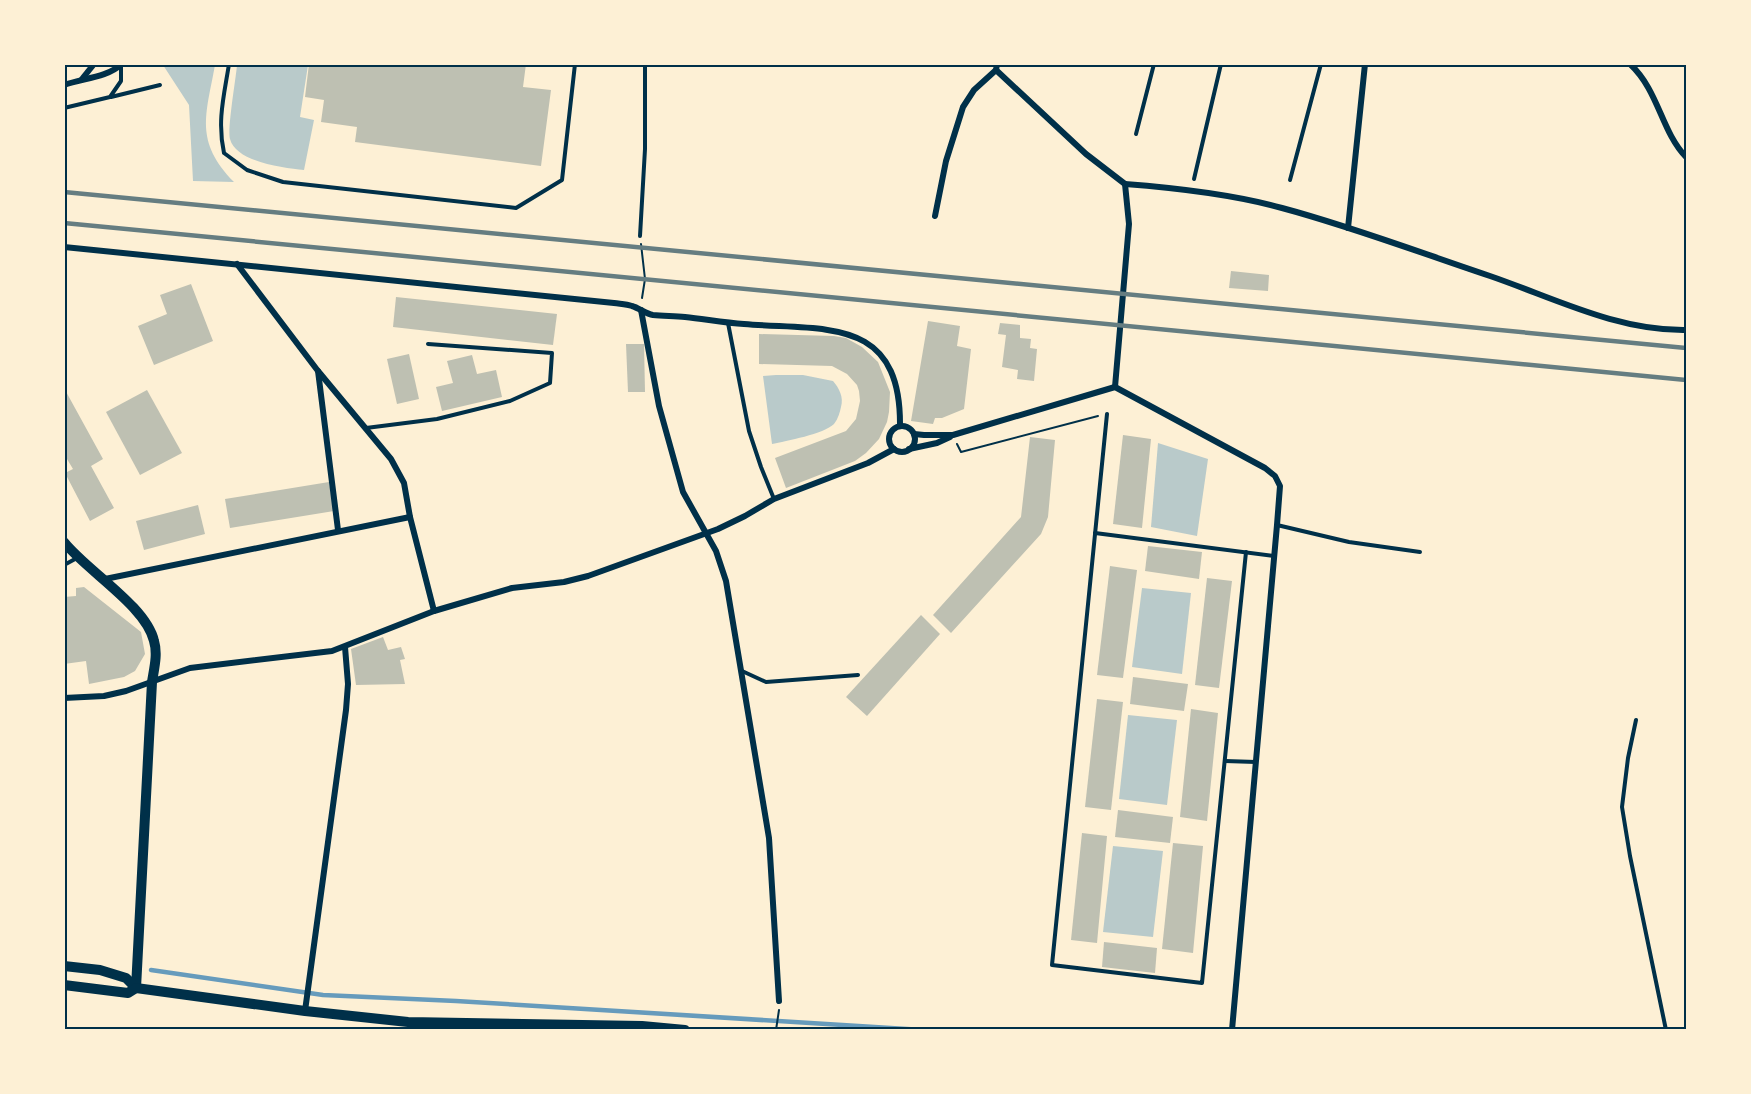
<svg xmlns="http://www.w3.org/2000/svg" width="1751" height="1094" font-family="Arial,sans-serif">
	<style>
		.green { fill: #b9caca }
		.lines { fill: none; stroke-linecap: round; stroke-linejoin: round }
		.stream { stroke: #669bbc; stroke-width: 4.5 }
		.building { fill: #bec0b2 }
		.path { stroke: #003049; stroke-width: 2 }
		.service { stroke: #003049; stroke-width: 4 }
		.minor { stroke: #003049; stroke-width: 6 }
		.secondary { stroke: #003049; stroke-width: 10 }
		.primary { stroke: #003049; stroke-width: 10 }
		.rail { stroke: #657d81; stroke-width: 4.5 }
		.neatline { fill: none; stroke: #003049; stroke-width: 2 }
	</style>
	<rect width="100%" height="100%" fill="#fdf0d5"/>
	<g class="green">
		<path d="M163,65H215C206,115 194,141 234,182L193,181L189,105Z"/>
		<path d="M237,65H308L300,117L314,120L304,170C283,168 236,162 230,139C227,130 236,78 237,65Z"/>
		<path d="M776,375H803L833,381C839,388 844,397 841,407C840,412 838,419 834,424C824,434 786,441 772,444L763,376Z"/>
		<path d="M1158,443L1208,459L1197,536L1151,527Z"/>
		<path d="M1142,588L1191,593L1182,674L1132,667Z"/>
		<path d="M1128,715L1177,720L1167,805L1119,799Z"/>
		<path d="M1113,846L1163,851L1153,937L1103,932Z"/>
	</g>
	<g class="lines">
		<path class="stream" d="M151,970L323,995L456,1001L923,1030"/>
	</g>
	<g class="building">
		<path d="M309,64H526L523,87L551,90L541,166L355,142L357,127L321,122L324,100L305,97Z"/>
		<path d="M1231,271L1269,275L1268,291L1229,288Z"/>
		<path d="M191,284L213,341L154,365L138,326L167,314L160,295Z"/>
		<path d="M396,297L557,314L553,345L393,327Z"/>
		<path d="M928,321L960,326L957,346L971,349L964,409L942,418H935L933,424L911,421Z"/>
		<path d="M1000,323L1020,325V338L1031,339L1030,348L1037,349L1034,381L1017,379L1018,370L1002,367L1006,335L998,334Z"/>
		<path d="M759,334L834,336L846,338L862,347L878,362L890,392L889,412L887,422L879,439L866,453L855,461L786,488L775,458L846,431L856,419L860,401L859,391L857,385L847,374L832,366L759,364Z"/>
		<path d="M626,344H644L645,392H628Z"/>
		<path d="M409,354L419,399L397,404L387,359Z"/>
		<path d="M472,355L477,374L496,370L502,397L442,411L436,387L453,383L447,361Z"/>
		<path d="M64,388L103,459L91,466L114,508L90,521L65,473L73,469L64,454Z"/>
		<path d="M147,390L182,453L140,475L106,412Z"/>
		<path d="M1123,435L1151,439L1142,528L1113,524Z"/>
		<path d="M1030,437L1055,440L1048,517L1041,534L951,633L933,615L1021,517Z"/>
		<path d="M329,482L334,511L230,528L225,499Z"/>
		<path d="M198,505L205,534L144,550L136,521Z"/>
		<path d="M1148,546L1202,552L1199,579L1145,571Z"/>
		<path d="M1110,566L1137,570L1123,678L1097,675Z"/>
		<path d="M1207,578L1232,581L1219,688L1195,685Z"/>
		<path d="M84,587L141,632L145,654L135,671L124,677L89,684L86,661L64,664V597L76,596V588Z"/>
		<path d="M921,615L940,634L867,716L846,697Z"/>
		<path d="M383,637L388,650L401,647L405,659L400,660L405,684L356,685L351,649Z"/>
		<path d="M1133,677L1188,684L1184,711L1130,704Z"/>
		<path d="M1097,699L1123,702L1111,810L1085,807Z"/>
		<path d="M1191,709L1218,713L1207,821L1180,817Z"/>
		<path d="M1118,810L1173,817L1170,843L1115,837Z"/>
		<path d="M1082,833L1107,836L1097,943L1071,940Z"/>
		<path d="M1173,843L1203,846L1193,953L1162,949Z"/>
		<path d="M1104,942L1157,948L1155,973L1102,967Z"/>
	</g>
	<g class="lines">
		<g class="path">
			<path d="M641,244L645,279L642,298"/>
			<path d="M957,444L961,452L1098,416"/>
			<path d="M776,1030L779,1010"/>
		</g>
		<g class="service">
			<path d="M229,64C224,96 217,121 224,153L247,170L283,182L516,208L562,180L575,64"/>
			<path d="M111,97L160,85"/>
			<path d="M64,108L110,97L121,81V66"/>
			<path d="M1136,134L1154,64"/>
			<path d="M1194,179L1221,64"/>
			<path d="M1290,180L1321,64"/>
			<path d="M640,236L645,149V64"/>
			<path d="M728,323L749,431L761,467L774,499"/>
			<path d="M1107,414L1052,965L1202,983L1246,552"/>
			<path d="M366,428L437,419L510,401L550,383L552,353L428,344"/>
			<path d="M1277,525L1349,542L1420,552"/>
			<path d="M1095,533L1274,556"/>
			<path d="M64,565L77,558"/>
			<path d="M742,671L766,682L858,675"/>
			<path d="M1636,720L1628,758L1622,807L1630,856L1666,1030"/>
			<path d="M1225,761L1256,762"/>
		</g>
		<g class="minor">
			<path d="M1630,64C1659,91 1661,131 1686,157"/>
			<path d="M996,70L1086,154L1125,184L1129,224L1115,387"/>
			<path d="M82,79L94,64"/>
			<path d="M64,85C84,78 106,78 122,64"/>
			<path d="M1125,184C1177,188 1232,194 1282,208C1353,227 1421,253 1490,276C1554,298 1617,331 1686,330"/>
			<path d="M935,216L946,161L963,107L974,90L996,70L997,64"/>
			<path d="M1348,228L1365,64"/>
			<path d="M64,247L614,303C620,304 626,304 632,306C639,308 646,314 653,315C663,316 674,316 685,317C705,319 724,323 744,324C824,331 901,315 900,426"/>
			<path d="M237,264L318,371L391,459L404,483L410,517L434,611"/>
			<path d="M641,310L659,406L683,492L716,551L726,581L769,838L779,1001"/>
			<path d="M318,371L338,530"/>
			<circle cx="902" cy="439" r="13"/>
			<path d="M914,434L924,435H953L1115,387L1265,468L1275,476L1280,486L1277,525L1232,1030"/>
			<path d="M909,449L937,443L950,437"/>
			<path d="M105,579L410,517"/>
			<path d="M64,698L104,696L126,691L190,668L332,651L434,611L512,588L564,582L588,576L718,529L745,516L774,499L868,463L894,449"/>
			<path d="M305,1011L346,710L348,684L345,647"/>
		</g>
		<path class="secondary" d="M64,542C87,571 146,606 154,641C158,654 154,669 152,682L136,988"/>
		<g class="primary">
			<path d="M64,966L100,970L126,978L136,988L305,1011L408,1022L642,1026L685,1030"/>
			<path d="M64,985L128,993L136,988"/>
		</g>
		<g class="rail">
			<path d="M64,192L1686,348"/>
			<path d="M64,223L1686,380"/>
		</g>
	</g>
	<rect width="1751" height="1094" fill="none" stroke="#fdf0d5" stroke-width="132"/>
	<rect x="66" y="66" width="1619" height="962" class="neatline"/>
</svg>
